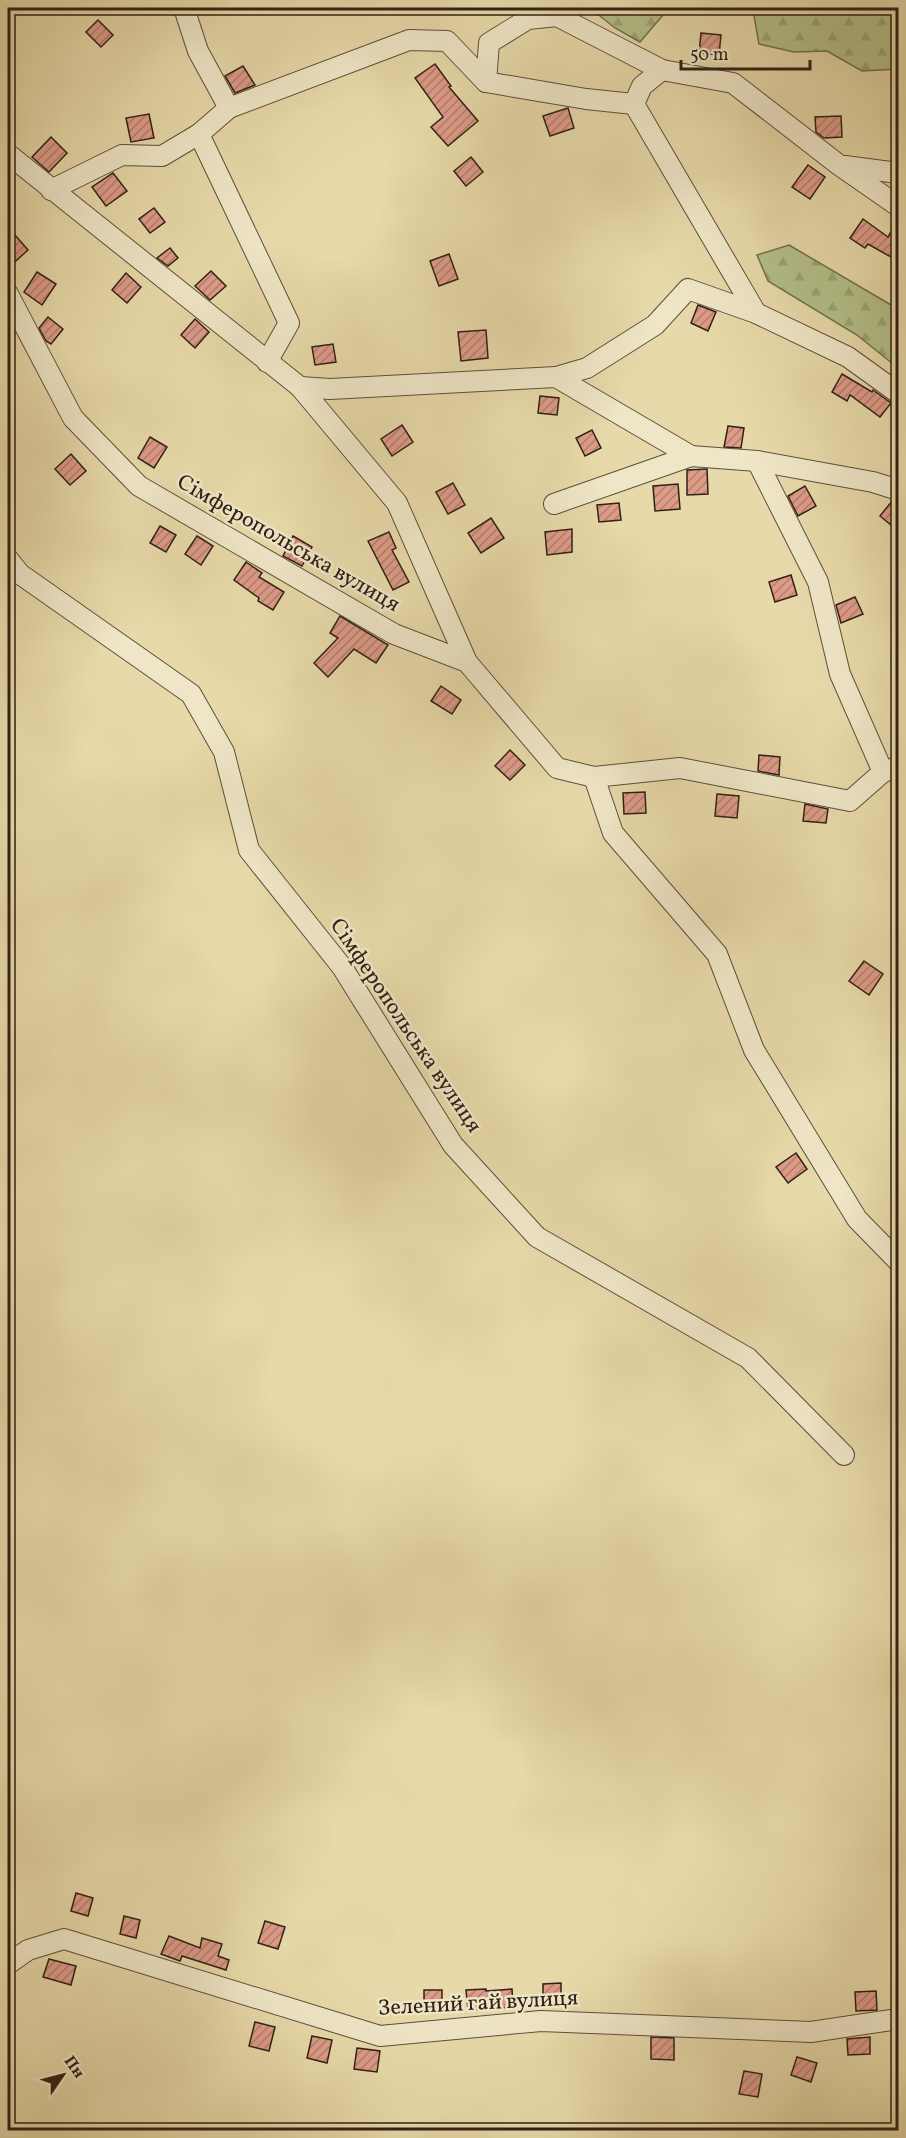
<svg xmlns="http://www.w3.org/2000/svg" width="906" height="2138" font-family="Vollkorn,serif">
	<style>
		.forest { fill: url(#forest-firs); stroke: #727050; stroke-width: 1.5 }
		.building { fill: url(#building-hatch); stroke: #2f2116; stroke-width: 1.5 }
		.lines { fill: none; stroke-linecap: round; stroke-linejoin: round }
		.minor-casing { stroke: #5d4f3b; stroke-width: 22 }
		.minor { stroke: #efe6c7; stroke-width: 20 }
		.labels { text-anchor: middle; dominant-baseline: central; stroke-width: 5; stroke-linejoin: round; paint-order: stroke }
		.street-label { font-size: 22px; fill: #2f2116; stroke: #efe6c7 }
	</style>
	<defs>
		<pattern id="forest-firs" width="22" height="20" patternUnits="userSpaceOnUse" patternTransform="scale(1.5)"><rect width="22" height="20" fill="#b4bf89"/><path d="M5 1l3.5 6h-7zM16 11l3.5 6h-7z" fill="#9ba476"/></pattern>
		<pattern id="building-hatch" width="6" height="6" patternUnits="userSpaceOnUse" patternTransform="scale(1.5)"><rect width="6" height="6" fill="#dd9b88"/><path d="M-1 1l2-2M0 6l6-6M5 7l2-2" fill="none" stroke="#b47e6e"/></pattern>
	</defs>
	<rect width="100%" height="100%" fill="#e7d9a9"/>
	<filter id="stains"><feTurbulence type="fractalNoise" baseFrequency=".00333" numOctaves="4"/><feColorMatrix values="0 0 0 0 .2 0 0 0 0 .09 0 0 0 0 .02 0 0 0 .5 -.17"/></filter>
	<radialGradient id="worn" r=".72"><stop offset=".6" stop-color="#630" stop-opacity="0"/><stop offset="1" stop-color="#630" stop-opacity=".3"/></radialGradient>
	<g class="forest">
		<path d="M590,8H669L640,42L615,28Z"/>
		<path d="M746,8H898V69L862,71L827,51L794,52L759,44L753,10Z"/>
		<path d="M789,245L898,309V368L857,335L768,281L757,255Z"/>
	</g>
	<g class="building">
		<path d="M98,20L113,35L101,47L86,32Z"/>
		<path d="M701,33L721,35L719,55L699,53Z"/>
		<path d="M435,64L451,86L449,87L478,121L448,146L431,127L443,117L415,78Z"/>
		<path d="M243,66L255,85L235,93L225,76Z"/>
		<path d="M568,108L574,128L550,136L543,116Z"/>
		<path d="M149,114L154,138L131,142L126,118Z"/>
		<path d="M841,116L842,137L824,138L816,132L815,117Z"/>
		<path d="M51,137L67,153L49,172L32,157Z"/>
		<path d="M471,157L483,172L466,186L454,171Z"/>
		<path d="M808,165L825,177L810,199L792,187Z"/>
		<path d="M113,173L127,191L106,206L92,187Z"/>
		<path d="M154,208L165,222L150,233L139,219Z"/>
		<path d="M863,219L888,237L898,219V261L868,244L865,248L850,238Z"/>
		<path d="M8,227L28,250L8,268Z"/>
		<path d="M170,248L178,258L168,266L157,258Z"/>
		<path d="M449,254L458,279L439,286L430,261Z"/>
		<path d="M211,271L226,286L210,300L195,286Z"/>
		<path d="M37,272L56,284L42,305L24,292Z"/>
		<path d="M126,273L141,287L127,303L112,290Z"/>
		<path d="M698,305L716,312L708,331L691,323Z"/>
		<path d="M48,317L63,329L51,344L46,341L39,328Z"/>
		<path d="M195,319L209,332L195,348L181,335Z"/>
		<path d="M486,330L488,358L461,361L458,332Z"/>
		<path d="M333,344L336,362L315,365L312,347Z"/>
		<path d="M842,374L872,392L873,390L891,403L880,417L850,395L847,401L832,392Z"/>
		<path d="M540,396L559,398L557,415L538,413Z"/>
		<path d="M402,425L413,442L392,456L381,439Z"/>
		<path d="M728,426L744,428L741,448L724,447Z"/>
		<path d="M592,430L601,448L585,456L576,438Z"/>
		<path d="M150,437L167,447L154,468L138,458Z"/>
		<path d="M71,454L86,471L70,485L55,469Z"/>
		<path d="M707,469L708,494L687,495V470Z"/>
		<path d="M453,483L465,505L448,514L436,492Z"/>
		<path d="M678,484L680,509L655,511L653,486Z"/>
		<path d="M805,486L816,506L798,516L788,496Z"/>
		<path d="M892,501L898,502V531L880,516Z"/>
		<path d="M619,503L621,520L599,522L597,505Z"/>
		<path d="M491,518L504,538L481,553L468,533Z"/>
		<path d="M160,526L176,535L166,552L150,543Z"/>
		<path d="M572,529V552L547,555L545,532Z"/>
		<path d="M389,532L396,548L392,550L409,582L393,590L368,541Z"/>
		<path d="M197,536L213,546L201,565L185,554Z"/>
		<path d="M293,536L312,547L302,566L283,556Z"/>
		<path d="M246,562L262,573L259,577L284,592L273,610L258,601L259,598L234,580Z"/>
		<path d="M791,575L797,595L775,602L769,582Z"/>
		<path d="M855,597L863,614L841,623L836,605Z"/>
		<path d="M340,616L388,645L376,663L354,649L328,677L314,663L338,638L330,633Z"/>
		<path d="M441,686L461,700L452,714L431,701Z"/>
		<path d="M510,750L525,765L510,780L495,766Z"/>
		<path d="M759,755L780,757L779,775L758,771Z"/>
		<path d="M645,792L646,813L624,814L623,793Z"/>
		<path d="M717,794L739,796L737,818L715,816Z"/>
		<path d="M805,804L828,809L826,823L803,821Z"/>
		<path d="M864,961L883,974L869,995L849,981Z"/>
		<path d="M796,1153L807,1169L788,1183L776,1167Z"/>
		<path d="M76,1893L93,1898L88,1916L71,1911Z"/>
		<path d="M124,1916L140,1920L136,1938L120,1934Z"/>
		<path d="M265,1921L285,1927L278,1949L258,1943Z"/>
		<path d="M169,1936L200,1948L202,1938L222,1944L218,1956L229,1960L226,1970L182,1956L180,1961L161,1954Z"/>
		<path d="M49,1959L76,1966L71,1985L43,1977Z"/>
		<path d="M561,1983V2006H543V1984Z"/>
		<path d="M486,1989V1991L512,1989L513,2007L468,2010L466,1990Z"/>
		<rect x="424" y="1990" width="18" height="19"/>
		<path d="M876,1991L877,2010L856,2011L855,1992Z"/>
		<path d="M255,2022L275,2027L269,2051L249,2046Z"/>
		<path d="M312,2036L332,2040L327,2063L307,2058Z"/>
		<path d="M651,2037L674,2038V2060L651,2059Z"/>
		<path d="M870,2037V2054L848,2055L847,2039Z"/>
		<path d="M357,2048L380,2051L377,2072L354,2069Z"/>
		<path d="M797,2057L817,2063L811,2082L791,2075Z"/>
		<path d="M744,2071L762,2074L758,2097L739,2094Z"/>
	</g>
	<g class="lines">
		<defs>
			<g id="minor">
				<path d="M184,8L198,51L229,108"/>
				<path d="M550,8L557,16L662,70L733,83L839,165L898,206"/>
				<path d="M662,70L642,86L634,104L756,313L848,357L898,393"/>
				<path d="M486,82L489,43L528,19L557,16"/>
				<path d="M199,134L289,323L267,362"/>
				<path d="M8,154L300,387L397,503L467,662"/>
				<path d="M845,166L898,173"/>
				<path d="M51,190L122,155L162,156L199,134L229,108L409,40L447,41L486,82L586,99L634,104"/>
				<path d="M8,294L73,418L139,486L394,634L467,662L557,768L594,777L680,768L850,801L883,772L898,767"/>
				<path d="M556,377L587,368L655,325L688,289L756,313"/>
				<path d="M300,387L330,389L556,377L691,456L757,461L873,482L898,490"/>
				<path d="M757,461L818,582L840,674L883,772"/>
				<path d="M554,504L691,456"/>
				<path d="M8,559L20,574L191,694L224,752L249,850L342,967L453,1145L537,1237L748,1358L844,1455"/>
				<path d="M594,777L613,833L717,954L754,1050L857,1219L898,1261"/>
				<path d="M8,1964L28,1950L64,1939L380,2036L541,2021L811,2032L898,2019"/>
			</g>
		</defs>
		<use href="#minor" class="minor-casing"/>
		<use href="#minor" class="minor"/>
	</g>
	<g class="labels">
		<g class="street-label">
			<text transform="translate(288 544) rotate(30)">Сімферопольська вулиця</text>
			<text transform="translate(405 1026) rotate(56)">Сімферопольська вулиця</text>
			<text transform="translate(478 2004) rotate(-3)">Зелений гай вулиця</text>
		</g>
	</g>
	<rect width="906" height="2138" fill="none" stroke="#e7d9a9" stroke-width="30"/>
	<rect x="9" y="9" width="888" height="2120" fill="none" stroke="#2f2116" stroke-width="3"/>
	<rect x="15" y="15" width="876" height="2108" fill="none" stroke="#2f2116" stroke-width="1.5"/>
	<g transform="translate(63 2075) rotate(55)" stroke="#efe6c7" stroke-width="4.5" paint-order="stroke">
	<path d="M0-4.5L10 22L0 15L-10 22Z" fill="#2f2116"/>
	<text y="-9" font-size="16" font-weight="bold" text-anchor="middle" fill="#2f2116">Пн</text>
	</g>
	<path d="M681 60v9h129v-9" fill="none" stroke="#2f2116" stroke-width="3"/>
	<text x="690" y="60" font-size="18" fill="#2f2116" stroke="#efe6c7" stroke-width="4.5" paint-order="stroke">50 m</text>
	<rect width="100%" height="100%" filter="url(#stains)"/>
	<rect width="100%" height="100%" fill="url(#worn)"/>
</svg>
